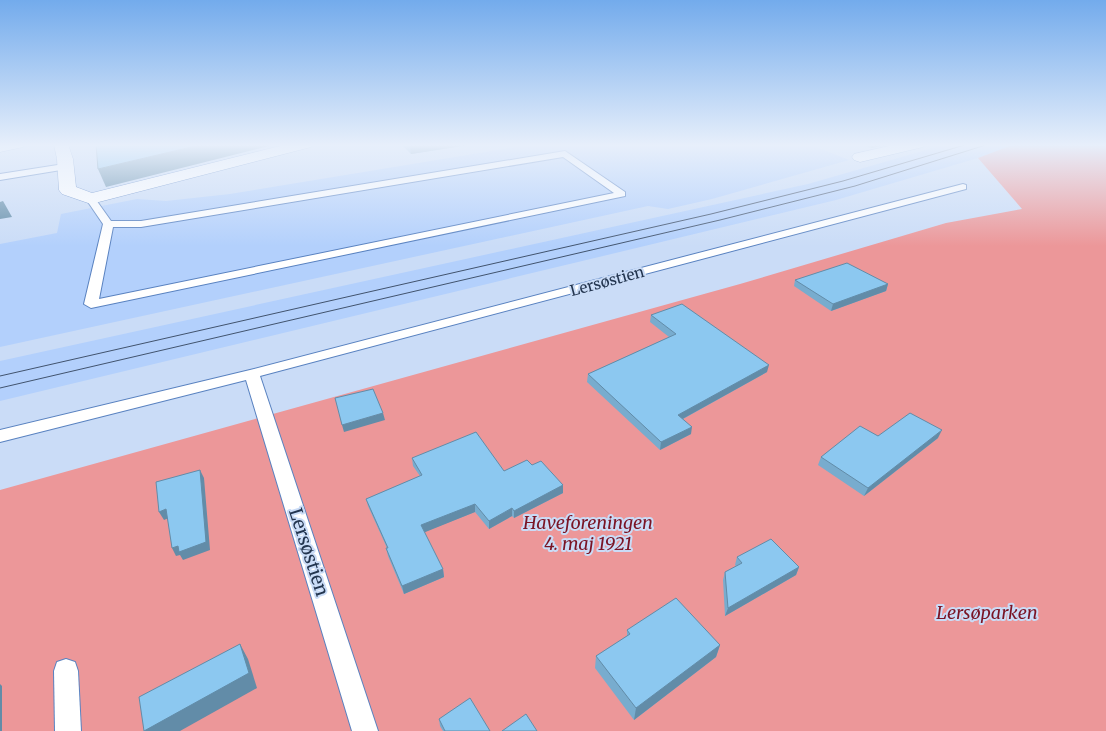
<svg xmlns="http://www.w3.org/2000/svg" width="1106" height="731" font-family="Merriweather,serif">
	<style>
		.built { fill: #b3d0fc }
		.green { fill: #ec9799 }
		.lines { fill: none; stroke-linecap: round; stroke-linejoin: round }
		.lane-casing { stroke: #5982c0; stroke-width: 2 }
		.street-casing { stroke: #5982c0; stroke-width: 1 }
		.secondary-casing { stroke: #5982c0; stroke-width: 1 }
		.lane { fill: #fff; fill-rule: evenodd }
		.street { fill: #fff; fill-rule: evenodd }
		.secondary { fill: #fff; fill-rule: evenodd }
		.tram { stroke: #41536d; stroke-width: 1 }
		.wall { fill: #78acce }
		.shaded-wall { fill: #628ca8 }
		.building { fill: #8cc8f0; stroke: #628ca8 }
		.labels { text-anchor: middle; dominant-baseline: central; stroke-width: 4; stroke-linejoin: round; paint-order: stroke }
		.street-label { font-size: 15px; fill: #23354f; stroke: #cadcf7 }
		.near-park-label { font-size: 18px; font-style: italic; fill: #7a1425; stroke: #cadcf7 }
		.near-street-label { font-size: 18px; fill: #23354f; stroke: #cadcf7 }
	</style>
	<rect width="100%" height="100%" fill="#cadcf7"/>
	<g class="built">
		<path d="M535,144H808L849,160L712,199L668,209L648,206L0,347V244L57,233L61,214L137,199L166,201L230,194Z"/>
		<path d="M947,144H1015L978,158L836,200L0,401V361L808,184Z"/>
	</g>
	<path class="green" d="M1015,144H1106V731H0V490L740,284L946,223L1022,209L978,158Z"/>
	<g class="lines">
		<defs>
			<g id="lane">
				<path d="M565,151L625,192V196L91,308L84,304L103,224L86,199L88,197H94L111,221H141ZM563,157L614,193L99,299L113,227H141Z"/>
				<path d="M64,164L67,165V169L0,180V174Z"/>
				<path d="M963,184L966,185V189L260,376L378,731H352L246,380L0,442V430L250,370Z"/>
				<path d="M66,659L75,662L78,671L81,731H55L54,671L57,662Z"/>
			</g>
			<g id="street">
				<path d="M54,144H68L73,159L76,187L92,193L288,144H313L311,147L91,204L62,194L59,190L57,159Z"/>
				<path d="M898,144H925L923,147L860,162L854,160L852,157L854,154Z"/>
			</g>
			<path id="secondary" d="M0,144H25L23,147L0,152Z"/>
		</defs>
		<use href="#lane" class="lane-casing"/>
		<use href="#street" class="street-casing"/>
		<use href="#secondary" class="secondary-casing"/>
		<use href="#lane" class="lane"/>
		<use href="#street" class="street"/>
		<use href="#secondary" class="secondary"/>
		<g class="tram">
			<path d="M0,376L711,214L843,181L968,144"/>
			<path d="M0,388L720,220L855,186L989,144"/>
		</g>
	</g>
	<g class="wall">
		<path d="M401,144H475L411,154Z"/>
		<path d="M859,144H893L871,148Z"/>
		<path d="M795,280L888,284L886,291L831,311L794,286Z"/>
		<path d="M651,315L767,372L683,419L691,434L660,450L587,382L588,374L669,337L650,322Z"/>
		<path d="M878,436L938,438L864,496L818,465L821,457Z"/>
		<path d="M412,458L504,471L532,465L563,485V493L514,518L512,516L489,529L475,512L424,532L443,569L444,577L404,594L388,556L386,548H387L368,506L366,499L420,476L413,466Z"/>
		<path d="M737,557L799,567L796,575L725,616L723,580L725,572L736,566L735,565Z"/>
		<path d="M627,630L720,645L716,657L634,720L595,668L596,656L627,636Z"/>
		<path d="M439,719L490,731H443L440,726Z"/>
	</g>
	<g class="shaded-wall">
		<path d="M204,144H277L106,187L98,169Z"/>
		<path d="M410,144H475L411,154Z"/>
		<path d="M872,144H893L871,148Z"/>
		<path d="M3,201L12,217L0,219V202Z"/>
		<path d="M888,284L886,291L831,311L833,304Z"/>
		<path d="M769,365L767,372L677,422L678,415Z"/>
		<path d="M383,413L385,420L344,432L342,425Z"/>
		<path d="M692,427L691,434L660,450L661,442Z"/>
		<path d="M942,430L938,438L864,496L868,488Z"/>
		<path d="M200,470L204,478L210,550L183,560L180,555L176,556L172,548L178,546Z"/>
		<path d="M563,485V493L514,518V511Z"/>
		<path d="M475,504V512L423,533L421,525Z"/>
		<path d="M512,508V516L489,529V521Z"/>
		<path d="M166,509L171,517L164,520L159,512Z"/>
		<path d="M799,567L796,575L725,616L728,608Z"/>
		<path d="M443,569L444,577L404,594L402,586Z"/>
		<path d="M240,644L248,659L257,688L180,731H144Z"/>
		<path d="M720,645L716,657L634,720L636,708Z"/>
		<path d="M0,684L2,686V731H0Z"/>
	</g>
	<g class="building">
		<path d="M96,144H204L98,169Z"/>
		<path d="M847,263L888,284L833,304L795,280Z"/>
		<path d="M682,304L769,365L678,415L692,427L661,442L588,374L676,334L651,315Z"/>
		<path d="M373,389L383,413L342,425L335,398Z"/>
		<path d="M910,413L942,430L868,488L821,457L860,426L878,436Z"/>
		<path d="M476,432L504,471L527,460L532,465L541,461L563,485L514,511L512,508L489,521L475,504L421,525L443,569L402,586L386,548H388L366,499L422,475L412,458Z"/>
		<path d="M200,470L206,542L179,552L178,546L172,548L166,509L159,512L156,482Z"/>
		<path d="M771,539L799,567L728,608L725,572L742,563L737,557Z"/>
		<path d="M676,598L720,645L636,708L596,656L630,634L627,630Z"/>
		<path d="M240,644L249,673L144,731L139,697Z"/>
		<path d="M470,698L490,731H445L439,719Z"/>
		<path d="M526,714L537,731H502Z"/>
	</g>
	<linearGradient id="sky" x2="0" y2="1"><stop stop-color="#73abec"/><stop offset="0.59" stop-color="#e7effb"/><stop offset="1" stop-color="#e7effb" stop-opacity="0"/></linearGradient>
	<rect width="1106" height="246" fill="url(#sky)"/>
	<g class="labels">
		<g class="street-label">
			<text transform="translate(607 281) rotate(-15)">Lersøstien</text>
		</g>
		<g class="near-park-label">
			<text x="588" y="522">Haveforeningen<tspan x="588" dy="21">4. maj 1921</tspan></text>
			<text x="987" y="612">Lersøparken</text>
		</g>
		<g class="near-street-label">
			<text transform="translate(309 552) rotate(72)">Lersøstien</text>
		</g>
	</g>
</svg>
